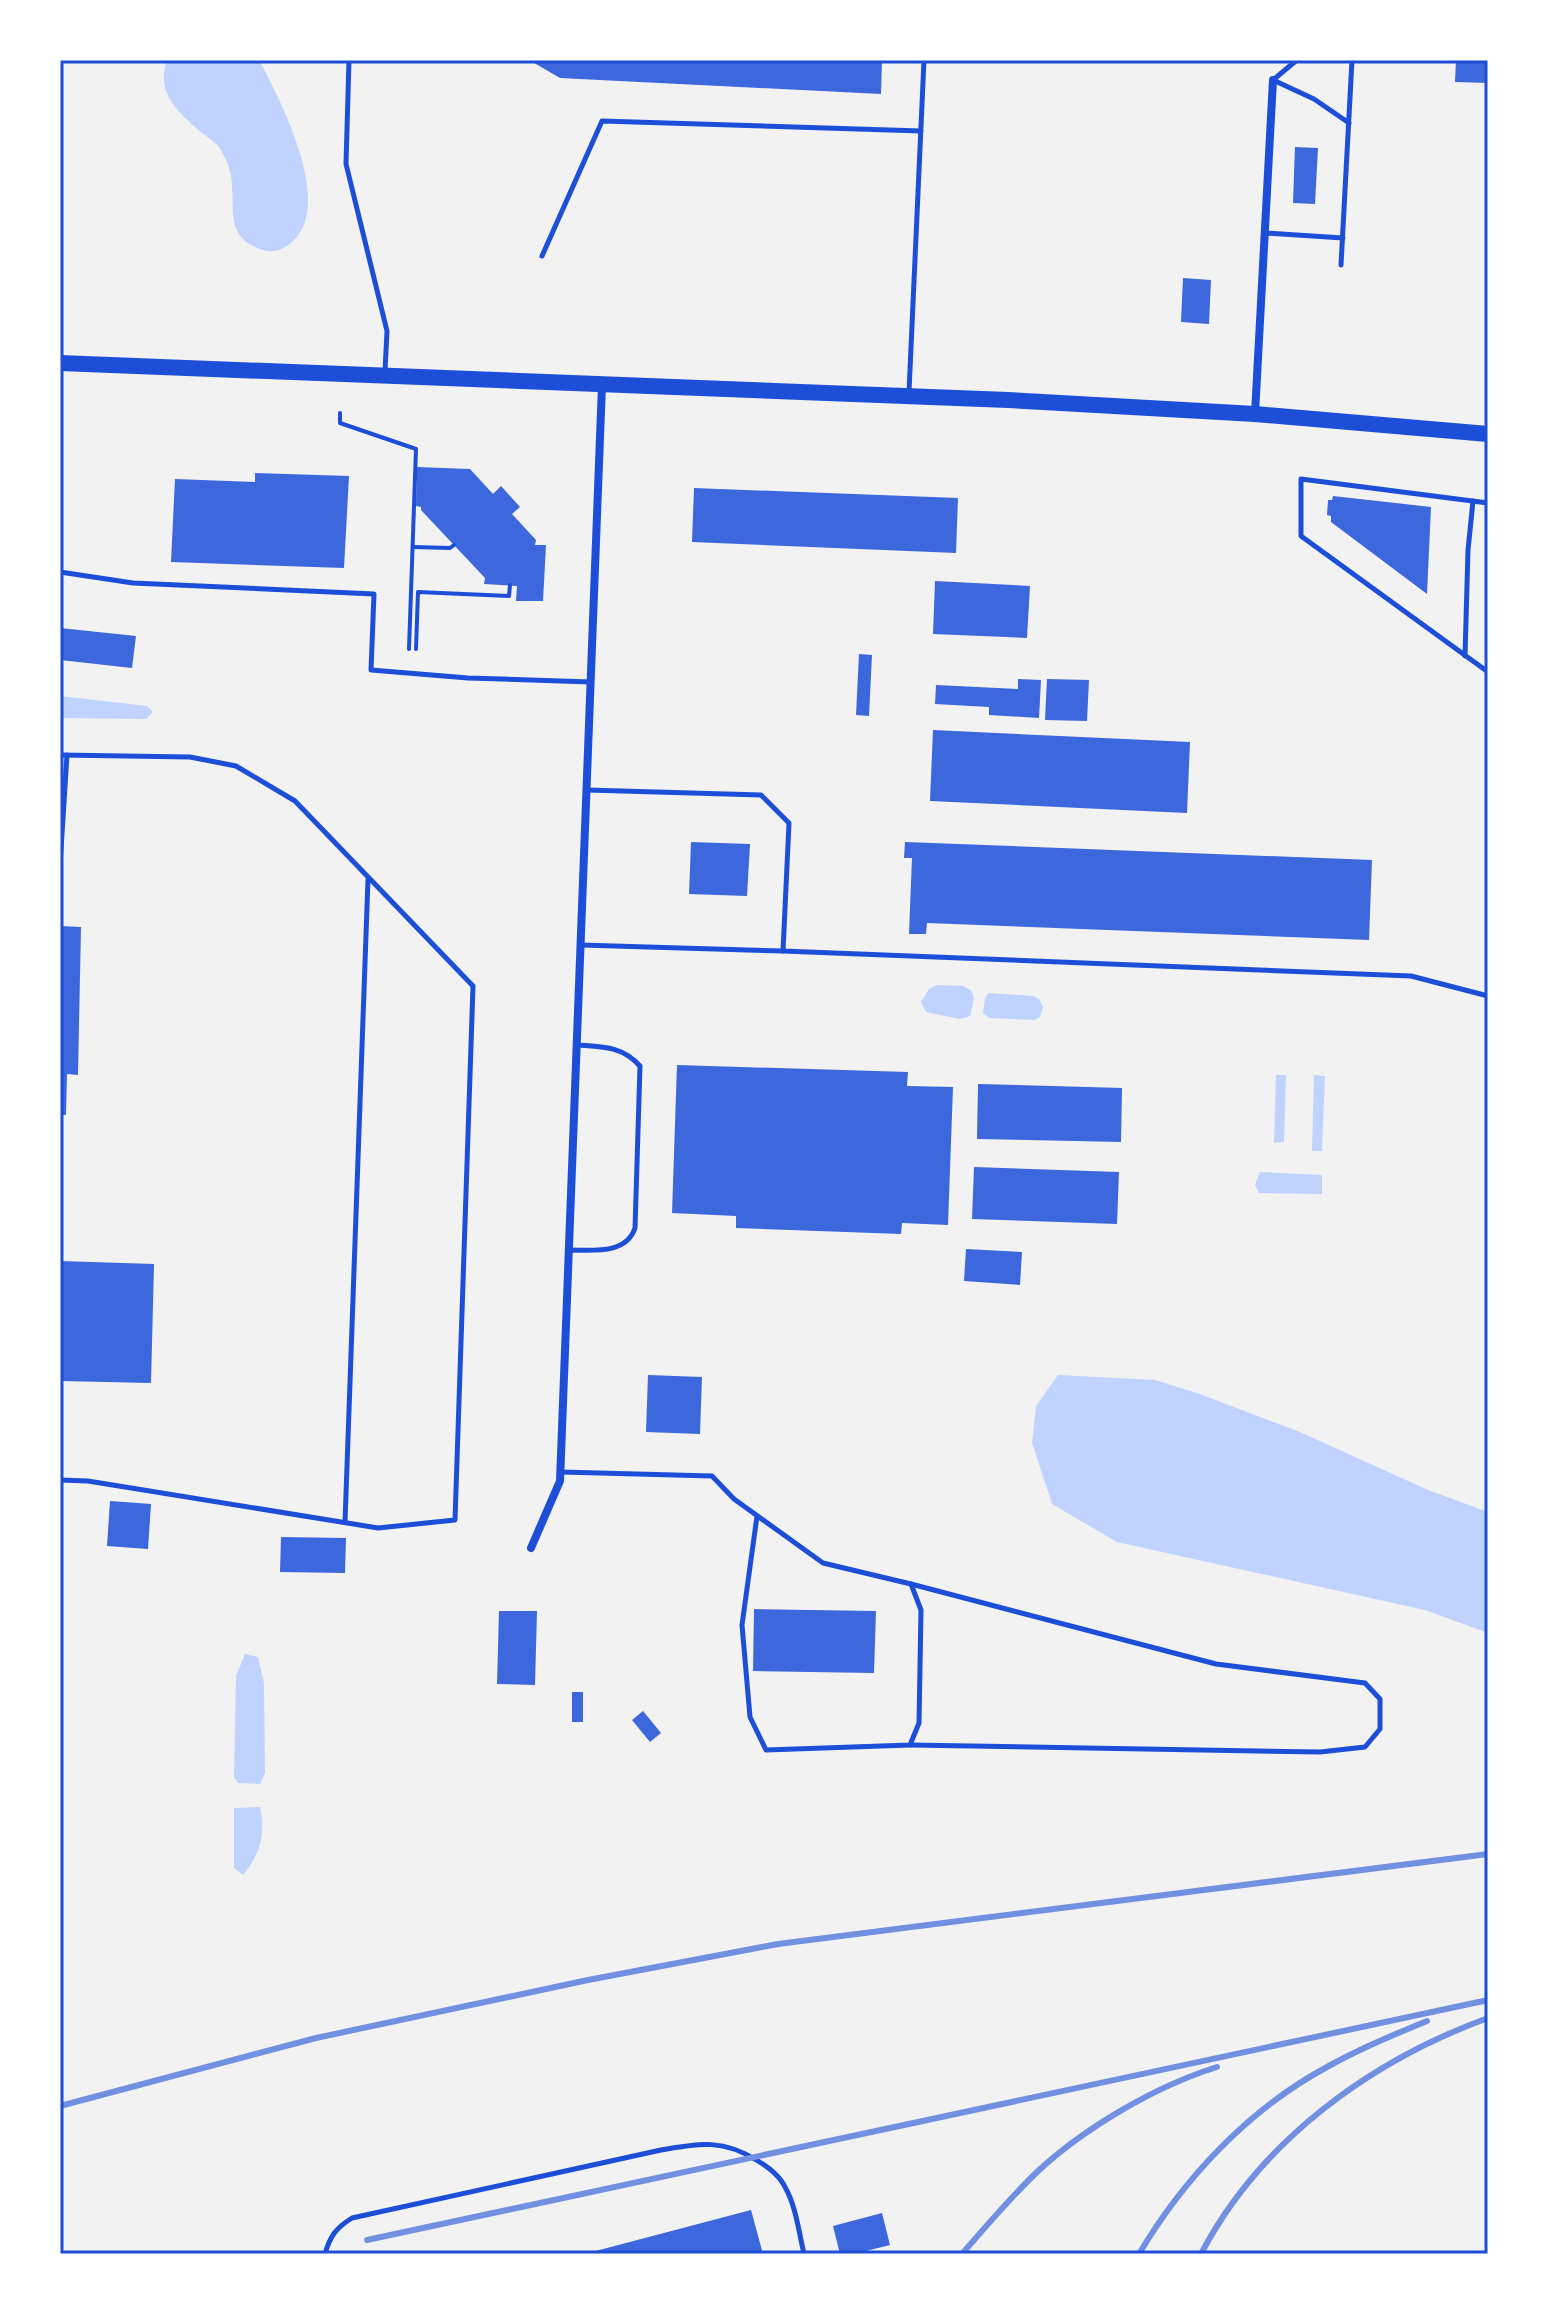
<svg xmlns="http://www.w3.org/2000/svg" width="1548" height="2314" font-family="Lato,sans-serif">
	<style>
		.water { fill: #bfd3fe }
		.building { fill: #3d67dc }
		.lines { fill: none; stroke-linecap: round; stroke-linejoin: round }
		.path { stroke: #1d4ed8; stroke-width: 4 }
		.service { stroke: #1d4ed8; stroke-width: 5 }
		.minor { stroke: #1d4ed8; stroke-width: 8 }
		.secondary { stroke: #1d4ed8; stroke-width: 16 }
		.rail { stroke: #7290e2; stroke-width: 6 }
		.neatline { fill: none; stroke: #1d4ed8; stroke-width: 3 }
	</style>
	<rect width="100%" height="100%" fill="#f2f2f2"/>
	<g class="water">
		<path d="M167,60H259C280,99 335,205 292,242C279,253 268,254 253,246C228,233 234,210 232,187C232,175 228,162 222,152C219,145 211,140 205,135C182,116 154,94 167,60Z"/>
		<path d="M60,696L147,706L153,712L146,719L60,718Z"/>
		<path d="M936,985L963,986L971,990L974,998L970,1016L960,1019L926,1012L921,1002L929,989Z"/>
		<path d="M989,993L1033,996L1039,999L1043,1007L1040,1017L1035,1020L989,1018L983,1013L985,998Z"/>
		<path d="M1276,1075H1286L1284,1142L1274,1143Z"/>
		<path d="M1314,1075L1325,1076L1322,1151H1312Z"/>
		<path d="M1260,1172L1322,1175V1194L1259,1193L1255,1185Z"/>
		<path d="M1058,1375L1155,1380L1197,1393L1300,1432L1428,1490L1488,1512V1633L1425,1610L1117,1542L1052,1504L1032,1443L1036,1406Z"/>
		<path d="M245,1654L258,1657L264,1683L265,1773L260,1784L238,1783L234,1777L236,1676Z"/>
		<path d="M260,1807C266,1833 260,1855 243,1875L234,1868V1808Z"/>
	</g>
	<g class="building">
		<path d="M529,60H882L881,94L560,78Z"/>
		<path d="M1456,60H1488V83L1455,82Z"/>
		<path d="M1295,147L1318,148L1315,204L1293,203Z"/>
		<path d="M1183,278L1211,280L1209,324L1181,322Z"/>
		<path d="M417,467L470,469L493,494L501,486L520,507L512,514L536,540L535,545H546L543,601H516L517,586L484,584L485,578L421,510V507L416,506Z"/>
		<path d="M255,473L349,476L344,568L171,562L175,479L255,482Z"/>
		<path d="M694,488L958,498L956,553L692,542Z"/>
		<path d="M1333,496L1431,507L1427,594L1331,522V516L1327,515L1328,500H1332Z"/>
		<path d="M935,581L1030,586L1027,638L933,634Z"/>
		<path d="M60,628L136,636L132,668L60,660Z"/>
		<path d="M859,654L872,655L869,716L856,715Z"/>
		<path d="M1018,679L1041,680L1039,718L989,715V707L935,704L936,685L1018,689Z"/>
		<path d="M1047,679L1089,680L1087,721L1045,720Z"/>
		<path d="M933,730L1190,742L1187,813L930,801Z"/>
		<path d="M691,842L750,844L747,896L689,894Z"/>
		<path d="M905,842L1372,860L1369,940L927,923L926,934H909L912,858H904Z"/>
		<path d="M60,926L81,927L78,1075L67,1074L66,1115H60Z"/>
		<path d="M677,1065L908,1072L907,1086L953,1087L948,1225L902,1223L901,1234L736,1228V1216L672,1213Z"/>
		<path d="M978,1084L1122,1088L1121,1142L977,1139Z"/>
		<path d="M974,1167L1119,1172L1117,1224L972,1219Z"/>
		<path d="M966,1249L1022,1252L1020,1285L964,1281Z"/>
		<path d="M60,1261L154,1264L151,1383L60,1381Z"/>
		<path d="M648,1375L702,1377L700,1434L646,1432Z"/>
		<path d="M110,1501L151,1504L148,1549L107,1546Z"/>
		<path d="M281,1537L346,1538L345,1573L280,1572Z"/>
		<path d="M754,1609L876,1611L874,1673L753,1671Z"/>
		<path d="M499,1611H537L535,1685L497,1684Z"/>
		<rect x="572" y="1692" width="11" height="30"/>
		<path d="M643,1711L661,1733L650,1742L632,1720Z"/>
		<path d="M751,2210L763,2254H588V2253Z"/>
		<path d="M882,2213L890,2245L854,2254H840L833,2226Z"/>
	</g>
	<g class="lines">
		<g class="path">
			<path d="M340,413V423L416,449L409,649"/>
			<path d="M413,547L450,548L454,545"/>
			<path d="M416,649L418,592L509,596L510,585"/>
		</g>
		<g class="service">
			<path d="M349,60L346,164L387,331L385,371"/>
			<path d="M1297,60L1273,80L1314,99L1349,123"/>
			<path d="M1265,233L1343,238"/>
			<path d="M542,256L602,121L921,131"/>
			<path d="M1341,265L1352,60"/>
			<path d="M909,392L924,60"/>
			<path d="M1488,503L1301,479V536L1488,672"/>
			<path d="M60,572L133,583L374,594L371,670L468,678L591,682"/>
			<path d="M1465,656L1468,550L1473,501"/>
			<path d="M60,755L190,757L236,766L295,801L473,986L455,1520L378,1528L88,1481L60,1480"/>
			<path d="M60,865L67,755"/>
			<path d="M581,945L783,951L789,823L761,795L587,790"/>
			<path d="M783,951L1411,976L1488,996"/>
			<path d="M569,1250C592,1250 626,1255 635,1228L640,1066C622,1046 603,1047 577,1045"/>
			<path d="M561,1472L712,1476L734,1499L823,1563L911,1584L921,1610L919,1723L910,1745L766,1750L750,1717L742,1625L757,1516"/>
			<path d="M345,1522L368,879"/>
			<path d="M910,1745L1320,1752L1365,1747L1380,1729V1699L1365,1683L1216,1664L911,1584"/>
			<path d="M325,2254C330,2236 336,2228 352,2218L661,2150C700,2143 724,2139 758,2161C769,2168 779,2175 785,2187C796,2206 799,2233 804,2254"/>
		</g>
		<g class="minor">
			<path d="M1255,414L1273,80"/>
			<path d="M531,1548L560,1481L602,385"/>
		</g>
		<path class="secondary" d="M60,363L1008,400L1255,414L1488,434"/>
		<g class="rail">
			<path d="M60,2106L316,2038L588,1980L778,1944L1488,1854"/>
			<path d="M367,2240L1488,2000"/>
			<path d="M962,2254C986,2226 1010,2198 1037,2172C1084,2128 1156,2086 1217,2067"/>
			<path d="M1139,2254C1184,2178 1249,2109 1327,2067C1359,2049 1393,2035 1427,2021"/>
			<path d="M1201,2254C1260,2141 1370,2061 1488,2018"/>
		</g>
	</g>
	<rect width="1548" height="2314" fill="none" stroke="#ffffff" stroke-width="124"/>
	<rect x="62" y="62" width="1424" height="2190" class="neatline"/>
</svg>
